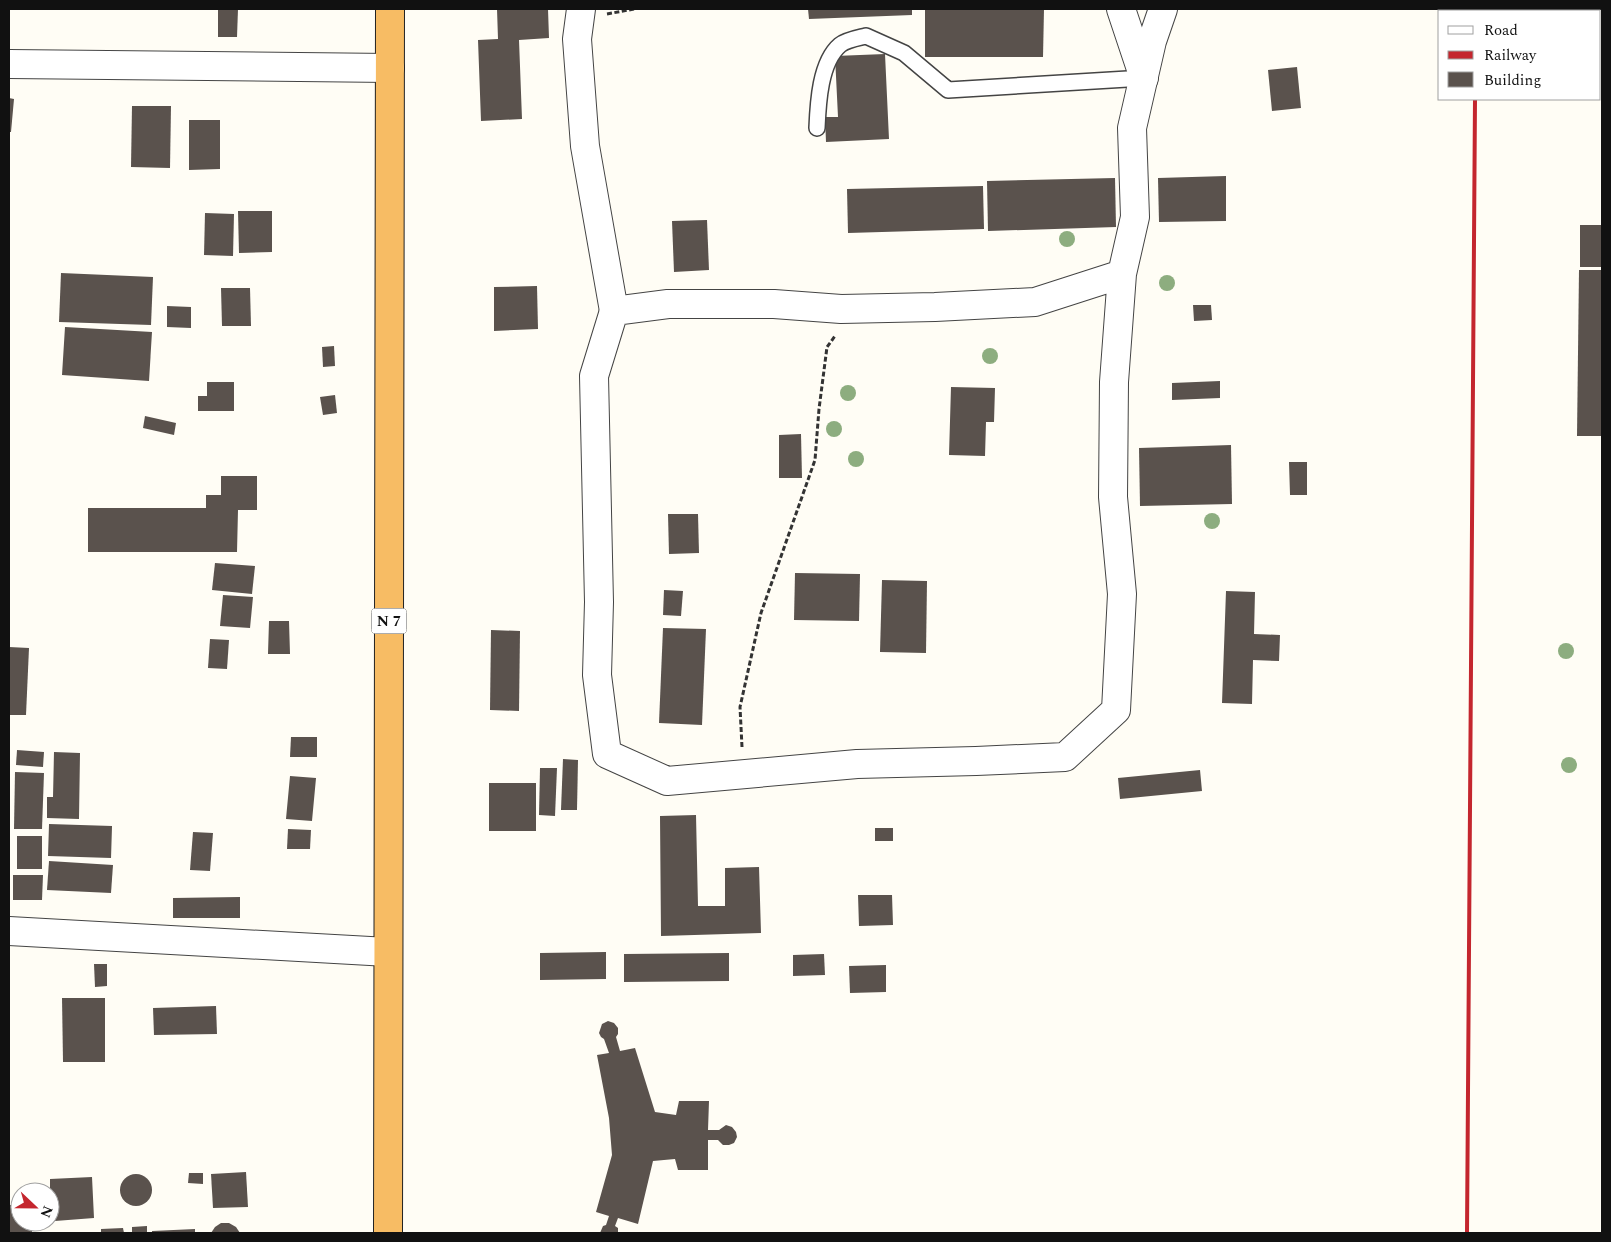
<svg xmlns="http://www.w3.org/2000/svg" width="1611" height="1242" font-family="Spectral,serif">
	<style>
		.building { fill: #5a524d }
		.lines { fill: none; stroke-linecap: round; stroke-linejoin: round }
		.service-casing { stroke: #444; stroke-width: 18 }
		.minor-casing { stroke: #444; stroke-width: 30 }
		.trunk-casing { stroke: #222; stroke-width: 30 }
		.path { stroke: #333; stroke-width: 3; stroke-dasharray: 5 2.5; stroke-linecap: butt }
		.service { stroke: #fff; stroke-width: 15 }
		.minor { stroke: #fff; stroke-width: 28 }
		.trunk { stroke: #f7bc64; stroke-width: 28 }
		.rail { stroke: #c4262e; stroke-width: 4 }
		.tree { fill: #8dad7f }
		.labels { text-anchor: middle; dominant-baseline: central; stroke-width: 5; stroke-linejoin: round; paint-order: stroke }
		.shield { fill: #fff; stroke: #585858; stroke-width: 1 }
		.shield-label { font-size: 15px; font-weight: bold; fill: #111 }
	</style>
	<rect width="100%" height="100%" fill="#fffdf5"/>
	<g class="building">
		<path d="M218,9H238L237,37H218Z"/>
		<path d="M497,9H548L549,38L519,40L522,119L481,121L478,40L498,39Z"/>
		<path d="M808,9H912V15L809,19Z"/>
		<path d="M925,9H1044L1043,57H925Z"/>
		<path d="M885,54L889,139L826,142L825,117H838L835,56Z"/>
		<path d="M1297,67L1301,108L1272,111L1268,70Z"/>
		<path d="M9,98L14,99L11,132H9Z"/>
		<path d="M132,106H171L170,168L131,167Z"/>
		<path d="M189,120H220V169L189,170Z"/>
		<path d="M1226,176V221L1159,222L1158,178Z"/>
		<path d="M1115,178L1116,227L988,231L987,181Z"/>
		<path d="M983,186L984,229L848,233L847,189Z"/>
		<path d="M238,211H272V252L239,253Z"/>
		<path d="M205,213L234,214L233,256L204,255Z"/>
		<path d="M707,220L709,270L674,272L672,221Z"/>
		<rect x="1580" y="225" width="22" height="42"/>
		<path d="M1579,270H1602V436H1577Z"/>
		<path d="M61,273L153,277L151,325L59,322Z"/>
		<path d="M537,286L538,329L494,331V287Z"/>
		<path d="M221,288H250L251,326H222Z"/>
		<path d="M1193,305H1211L1212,320L1194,321Z"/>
		<path d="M167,306L191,307V328L167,327Z"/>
		<path d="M65,327L152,332L149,381L62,375Z"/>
		<path d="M334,346L335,366L323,367L322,347Z"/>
		<path d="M1220,381V398L1172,400V383Z"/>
		<path d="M207,382H234V411H198V396H207Z"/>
		<path d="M951,387L995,388L994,422H986L985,456L949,455Z"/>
		<path d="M335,395L337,413L323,415L320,397Z"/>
		<path d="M145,416L176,423L174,435L143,428Z"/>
		<path d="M801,434L802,478H779V435Z"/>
		<path d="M1231,445L1232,504L1140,506L1139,448Z"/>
		<path d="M1289,462H1307V495H1290Z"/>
		<path d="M221,476H257V510H238L237,552H88V508H206V495H221Z"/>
		<path d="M668,514H698L699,553L669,554Z"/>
		<path d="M215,563L255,566L252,594L212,590Z"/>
		<path d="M795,573L860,574L859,621L794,620Z"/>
		<path d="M882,580L927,581L926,653L880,652Z"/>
		<path d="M664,590L683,591L681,616L663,615Z"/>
		<path d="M1226,591L1255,592L1254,634L1280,635L1279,661L1253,660L1252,704L1222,703Z"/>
		<path d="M223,595L253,597L250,628L220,626Z"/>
		<path d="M269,621H289L290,654H268Z"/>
		<path d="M663,628L706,629L702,725L659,723Z"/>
		<path d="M491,630L520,631L519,711L490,710Z"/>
		<path d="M210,639L229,640L227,669L208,668Z"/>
		<path d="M9,647L29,648L26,715H9Z"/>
		<path d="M291,737H317V757H290Z"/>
		<path d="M17,750L44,752L43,767L16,765Z"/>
		<path d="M54,752L80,753L79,819L47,818V797H53Z"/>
		<path d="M563,759L578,760L577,810H561Z"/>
		<path d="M540,768H557L555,816L539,815Z"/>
		<path d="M1200,770L1202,791L1120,799L1118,778Z"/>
		<path d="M15,772L44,773L42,829H14Z"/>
		<path d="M290,776L316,778L312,821L286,819Z"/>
		<rect x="489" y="783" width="47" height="48"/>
		<path d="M696,815L698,906H725V868L759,867L761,933L661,936L660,816Z"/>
		<path d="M49,824L112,826L111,858L48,856Z"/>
		<rect x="875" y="828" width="18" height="13"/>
		<path d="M288,829L311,830L310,849H287Z"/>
		<path d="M193,832L213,833L210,871L190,870Z"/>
		<rect x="17" y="836" width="25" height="33"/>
		<path d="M49,861L113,865L111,893L47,890Z"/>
		<path d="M13,875H43L42,900H13Z"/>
		<path d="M858,895H892L893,925L859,926Z"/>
		<path d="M240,897V918H173V898Z"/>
		<path d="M606,952V979L540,980V953Z"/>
		<path d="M729,953V981L624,982V954Z"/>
		<path d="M824,954L825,975L793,976V955Z"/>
		<path d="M94,964H107V986L95,987Z"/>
		<path d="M886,965V992L850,993L849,966Z"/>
		<path d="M62,998H105V1062H63Z"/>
		<path d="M216,1006L217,1034L154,1035L153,1008Z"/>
		<path d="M608,1021L614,1023L618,1028V1034L616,1037L620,1051L635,1048L655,1112L676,1115L679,1101H709L708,1130H719L726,1125L732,1127L736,1132L737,1137L734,1143L729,1145H723L718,1140H708V1170H678L675,1159L653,1161L638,1224L618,1218L615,1226L618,1228V1233H600L603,1226L606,1225L609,1216L596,1212L612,1155L609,1118L597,1055L609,1053L604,1039L601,1037L599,1033L602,1024Z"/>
		<path d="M246,1172L248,1207L213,1208L211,1174Z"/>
		<path d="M189,1173H203V1184L188,1183Z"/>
		<circle cx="136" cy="1190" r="16"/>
		<path d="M92,1177L94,1218L55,1221L54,1205H50V1179Z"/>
		<path d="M9,1205H20V1222H32V1233H9Z"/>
		<path d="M221,1223H229L236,1227L240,1233H211L215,1227Z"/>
		<path d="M147,1226V1233H132V1227Z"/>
		<path d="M123,1228L124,1233H101V1229Z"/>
		<path d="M195,1229V1233H152V1231Z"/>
	</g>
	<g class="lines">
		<defs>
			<path id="service" d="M817,128C818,103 820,62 840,45C846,40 858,38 866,36L904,53L948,90L1144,78"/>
			<g id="minor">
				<path d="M581,9L577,39L585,146L614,311"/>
				<path d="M1121,9L1144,78"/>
				<path d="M9,64L390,68"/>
				<path d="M1122,274L1114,382L1113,497L1122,594L1116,710L1065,757L976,761L857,764L667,781L607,754L597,675L599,602L594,376L614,311L668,304H774L841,309L935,307L1035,302L1122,274L1135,217L1132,128L1152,41L1163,9"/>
				<path d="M9,931L388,952"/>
			</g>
			<path id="trunk" d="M388,1233L390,9"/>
		</defs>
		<use href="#service" class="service-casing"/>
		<use href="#minor" class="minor-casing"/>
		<use href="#trunk" class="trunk-casing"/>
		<g class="path">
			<path d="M607,14L634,9"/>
			<path d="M742,747L740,707L761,613L815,460L819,409L827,347L835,336"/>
		</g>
		<use href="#service" class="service"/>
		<use href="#minor" class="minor"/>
		<use href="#trunk" class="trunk"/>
		<g class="rail">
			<path d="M1475,11V9"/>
			<path d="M1467,1233L1475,99"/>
		</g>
	</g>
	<g class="tree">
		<circle cx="1067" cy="239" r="8"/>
		<circle cx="1167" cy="283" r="8"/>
		<circle cx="990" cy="356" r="8"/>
		<circle cx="848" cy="393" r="8"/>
		<circle cx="834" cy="429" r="8"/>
		<circle cx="856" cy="459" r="8"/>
		<circle cx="1212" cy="521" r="8"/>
		<circle cx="1566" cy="651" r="8"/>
		<circle cx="1569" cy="765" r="8"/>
	</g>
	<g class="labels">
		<rect class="shield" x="371.5" y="608.5" width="35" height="25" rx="4"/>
		<g class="shield-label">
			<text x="389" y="621">N 7</text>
		</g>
	</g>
	<rect width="1611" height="1242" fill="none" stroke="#111111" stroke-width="20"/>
	<rect x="1438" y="10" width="162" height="90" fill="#ffffff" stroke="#a0a0a0"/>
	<rect x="1448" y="26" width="25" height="8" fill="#ffffff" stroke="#a0a0a0"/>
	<text x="1484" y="35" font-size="15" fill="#111111">Road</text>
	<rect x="1448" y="51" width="25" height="8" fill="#c4262e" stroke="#a0a0a0"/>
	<text x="1484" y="60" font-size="15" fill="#111111">Railway</text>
	<rect x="1448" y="72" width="25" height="15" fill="#5a524d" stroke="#a0a0a0"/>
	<text x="1484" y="85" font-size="15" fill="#111111">Building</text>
	<g transform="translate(35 1207) rotate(112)"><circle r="24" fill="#ffffff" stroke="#a0a0a0"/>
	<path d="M0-4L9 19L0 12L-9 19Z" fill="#c4262e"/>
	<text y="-8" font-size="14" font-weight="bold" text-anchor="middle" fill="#111111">N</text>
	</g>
</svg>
